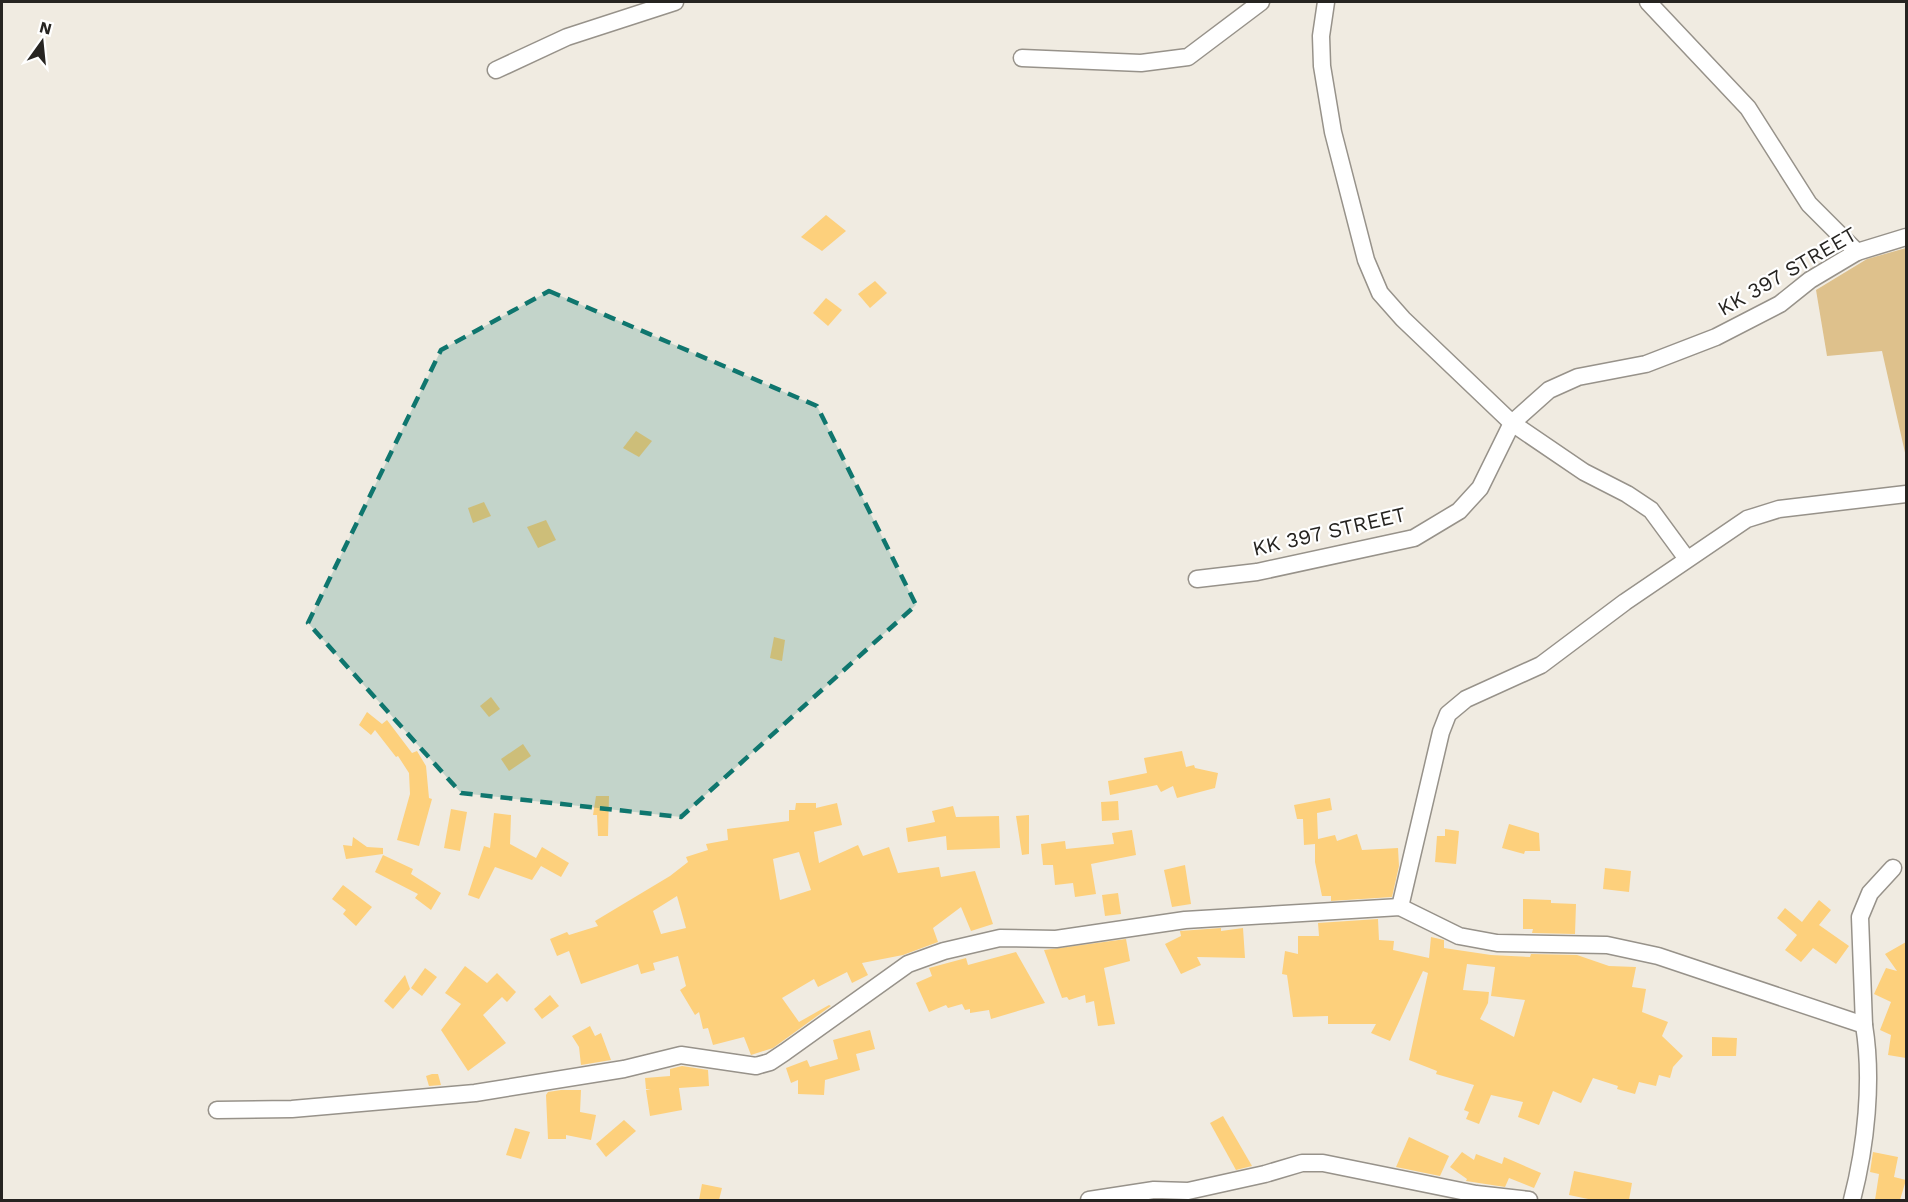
<svg xmlns="http://www.w3.org/2000/svg" width="1908" height="1202" font-family="'Work Sans',sans-serif">
	<style>
		.green { fill: #dec18c }
		.building { fill: #fdd07c; fill-rule: evenodd }
		.lines { fill: none; stroke-linecap: round; stroke-linejoin: round }
		.street-casing { stroke: #97928a; stroke-width: 19 }
		.street { stroke: #fff; stroke-width: 16 }
		.marked { fill: #0f766e; fill-opacity: 0.2; stroke: #0f766e; stroke-width: 4.5; stroke-dasharray: 12 8; stroke-linejoin: round }
		.labels { text-anchor: middle; dominant-baseline: central; stroke-width: 4.5; stroke-linejoin: round; paint-order: stroke }
		.street-label { font-size: 21px; fill: #262421; stroke: #fff }
	</style>
	<rect width="100%" height="100%" fill="#f0ebe1"/>
	<path class="green" d="M1906,248V457L1882,351L1827,356L1816,290L1867,259Z"/>
	<g class="building">
		<path d="M826,215L846,231L822,251L801,237Z"/>
		<path d="M875,281L887,293L870,308L858,294Z"/>
		<path d="M826,298L842,310L828,326L813,313Z"/>
		<path d="M636,431L652,441L639,457L623,448Z"/>
		<path d="M484,502L491,516L473,523L468,508Z"/>
		<path d="M546,520L556,540L538,548L527,527Z"/>
		<path d="M774,637L785,640L782,661L770,658Z"/>
		<path d="M491,697L500,709L489,717L480,706Z"/>
		<path d="M367,712L382,724L387,720L412,753L417,751L426,766L429,798L432,799L419,846L397,840L410,794L409,773L398,756L396,757L375,730L371,735L359,725Z"/>
		<path d="M523,744L531,756L509,771L501,759Z"/>
		<path d="M1182,751L1186,767L1194,765L1195,768L1218,773L1215,788L1177,798L1173,786L1161,792L1157,785L1110,795L1108,781L1147,773L1144,758Z"/>
		<path d="M596,796H609L608,836H598L597,815H593Z"/>
		<path d="M1330,798L1332,810L1317,813L1318,839L1335,835L1337,841L1357,834L1362,850L1398,848L1399,866L1392,897L1331,901V896H1322L1315,862V844L1304,845L1303,819H1297L1294,805Z"/>
		<path d="M1118,801L1119,820L1102,821L1101,802Z"/>
		<path d="M796,803H816V808L837,803L842,825L814,832L819,863L858,845L863,856L889,847L898,873L939,867L941,877L975,871L993,924L971,931L961,907L933,928L938,942L903,955L862,963L868,975L852,983L847,972L818,987L814,979L782,998L799,1022L829,1005L831,1006L773,1048L751,1055L744,1037L713,1045L708,1028L703,1029L699,1012L695,1015L680,990L686,986L678,956L653,963L655,970L641,974L638,964L581,984L569,951L557,956L550,939L567,932L569,935L598,926L595,921L670,876L688,862L686,857L708,850L706,844L728,840L727,829L789,821V810H795ZM799,852L811,890L780,900L773,859ZM677,896L686,928L661,934L653,911Z"/>
		<path d="M953,806L956,817L999,816L1000,848L947,850L946,836L908,842L906,828L935,822L932,811Z"/>
		<path d="M451,809L467,812L460,851L444,848Z"/>
		<path d="M494,813L511,815L510,844L536,858L542,847L569,863L561,877L541,866L532,880L495,867L479,899L468,895L484,846L490,848Z"/>
		<path d="M1029,815V854L1022,855L1016,816Z"/>
		<path d="M1509,824L1539,833L1540,851H1525L1524,854L1502,848Z"/>
		<path d="M1445,829L1459,831L1456,864L1435,862L1437,836H1445Z"/>
		<path d="M1132,830L1136,855L1091,864L1096,894L1075,897L1073,883L1055,885L1053,865H1043L1041,844L1065,841L1066,849L1114,844L1112,833Z"/>
		<path d="M353,837L367,847L383,848V854L346,859L343,845L352,846Z"/>
		<path d="M383,855L413,869L411,874L441,893L431,910L415,898L418,894L375,872Z"/>
		<path d="M1185,865L1191,904L1172,907L1164,870Z"/>
		<path d="M1605,868L1631,871L1629,892L1603,889Z"/>
		<path d="M343,885L372,907L356,926L343,914L346,910L332,899Z"/>
		<path d="M1118,893L1121,914L1105,916L1102,895Z"/>
		<path d="M1523,899L1551,900V903L1576,904L1575,934L1532,933L1533,929H1523Z"/>
		<path d="M1819,900L1831,910L1819,925L1849,946L1836,964L1813,948L1801,962L1785,950L1797,935L1777,918L1785,908L1802,922Z"/>
		<path d="M1378,919L1379,940L1394,941L1393,950L1429,958L1431,937L1444,940V948L1491,955L1530,957L1531,954L1577,955L1609,966L1636,967L1632,987L1646,989L1642,1012L1668,1022L1662,1036L1683,1056L1673,1067L1670,1078L1659,1075L1656,1086L1639,1082L1635,1094L1617,1089L1618,1086L1593,1078L1581,1103L1553,1091L1539,1125L1518,1117L1523,1102L1491,1095L1479,1124L1466,1119L1469,1112L1464,1110L1474,1085L1436,1074L1437,1071L1409,1060L1428,973L1423,971L1390,1041L1371,1033L1376,1024H1328V1016L1293,1017L1287,975L1282,974L1285,951L1298,954V936H1319L1318,923ZM1467,964L1495,967L1491,996L1525,1000L1514,1037L1480,1019L1488,1003L1489,992L1463,990Z"/>
		<path d="M1221,928V931L1243,928L1245,958L1197,957L1201,965L1181,974L1165,944L1181,936L1180,931Z"/>
		<path d="M1126,939L1130,961L1104,968L1115,1024L1098,1026L1094,1001L1086,1003L1085,995L1069,1000L1067,997L1062,998L1044,950Z"/>
		<path d="M1906,942V1058L1888,1055L1891,1035L1880,1030L1891,1002L1874,994L1886,968L1897,971L1885,954Z"/>
		<path d="M1016,952L1045,1003L991,1019L989,1010L970,1013V1009L965,1010L962,1004L948,1008L946,1005L929,1012L916,983L932,976L929,968L966,958L968,965Z"/>
		<path d="M465,966L487,983L497,973L516,992L507,1002L502,997L483,1015L506,1043L468,1071L441,1030L461,1004L445,993Z"/>
		<path d="M425,968L437,977L422,996L411,988Z"/>
		<path d="M405,975L410,989L393,1009L384,1001Z"/>
		<path d="M550,995L559,1006L542,1019L534,1009Z"/>
		<path d="M590,1026L595,1036L601,1033L611,1060L581,1065L579,1047L572,1036Z"/>
		<path d="M870,1030L875,1049L856,1054L860,1070L825,1080L824,1095L798,1094V1080L791,1083L786,1068L807,1060L810,1067L838,1059L833,1040Z"/>
		<path d="M1712,1037L1737,1038L1736,1056H1712Z"/>
		<path d="M682,1066L708,1070L709,1086L679,1088L682,1110L650,1116L646,1090L651,1089H646L645,1078L670,1076V1069Z"/>
		<path d="M432,1074H438L441,1085L429,1086L426,1076Z"/>
		<path d="M561,1090H581L580,1112L596,1115L591,1140L566,1135V1139H548L546,1095L548,1092Z"/>
		<path d="M1223,1116L1252,1166L1236,1170L1210,1123Z"/>
		<path d="M624,1120L636,1131L606,1157L596,1144Z"/>
		<path d="M515,1128L530,1132L521,1159L506,1155Z"/>
		<path d="M1409,1137L1449,1156L1440,1176L1396,1167Z"/>
		<path d="M1462,1152L1474,1160L1476,1154L1502,1164L1504,1157L1541,1173L1534,1188L1509,1178L1505,1187L1466,1181L1467,1179L1450,1167Z"/>
		<path d="M1873,1152L1898,1157L1894,1177L1906,1180L1900,1200H1875L1879,1174L1870,1172Z"/>
		<path d="M1574,1171L1632,1183L1629,1200H1593L1569,1195Z"/>
		<path d="M702,1184L722,1188L719,1200H699Z"/>
	</g>
	<g class="lines">
		<defs>
			<g id="street">
				<path d="M1326,2L1321,36L1322,66L1333,132L1366,260L1380,293L1403,319L1512,423L1584,472L1627,494L1651,510L1687,559"/>
				<path d="M1648,2L1748,108L1809,204L1857,252"/>
				<path d="M1022,58L1141,63L1188,57L1261,2"/>
				<path d="M496,70L567,37L675,2"/>
				<path d="M1197,579L1257,572L1414,538L1459,511L1480,488L1512,423L1549,390L1578,377L1646,364L1716,337L1780,304L1810,280L1857,252L1906,237"/>
				<path d="M1400,907L1441,732L1448,714L1466,699L1541,665L1625,602L1747,519L1779,509L1906,494"/>
				<path d="M1864,1025L1860,917L1870,893L1893,868"/>
				<path d="M217,1110L292,1109L475,1093L624,1069L681,1055L756,1066L770,1062L785,1052L908,964L944,951L1000,938L1056,939L1185,920L1400,907L1459,936L1497,943L1607,945L1658,956L1864,1025C1873,1080 1866,1146 1852,1200"/>
				<path d="M1089,1200L1154,1190L1188,1191L1265,1174L1302,1163H1323L1476,1194L1529,1200"/>
			</g>
		</defs>
		<use href="#street" class="street-casing"/>
		<use href="#street" class="street"/>
	</g>
	<path class="marked" d="M549,291L817,406L916,605L681,817L461,793L308,623L441,350Z"/>
	<g class="labels">
		<g class="street-label">
			<text transform="translate(1787 271) rotate(-30)">KK 397 STREET</text>
			<text transform="translate(1329 531) rotate(-13)">KK 397 STREET</text>
		</g>
	</g>
	<rect width="1908" height="1202" fill="none" stroke="#262421" stroke-width="6"/>
	<g transform="translate(42 42) rotate(15)" stroke="#ffffff" stroke-width="4.5" paint-order="stroke">
	<path d="M0-4.5L10 22L0 15L-10 22Z" fill="#262421"/>
	<text y="-9" font-size="16" font-weight="bold" text-anchor="middle" fill="#262421">N</text>
	</g>
</svg>
